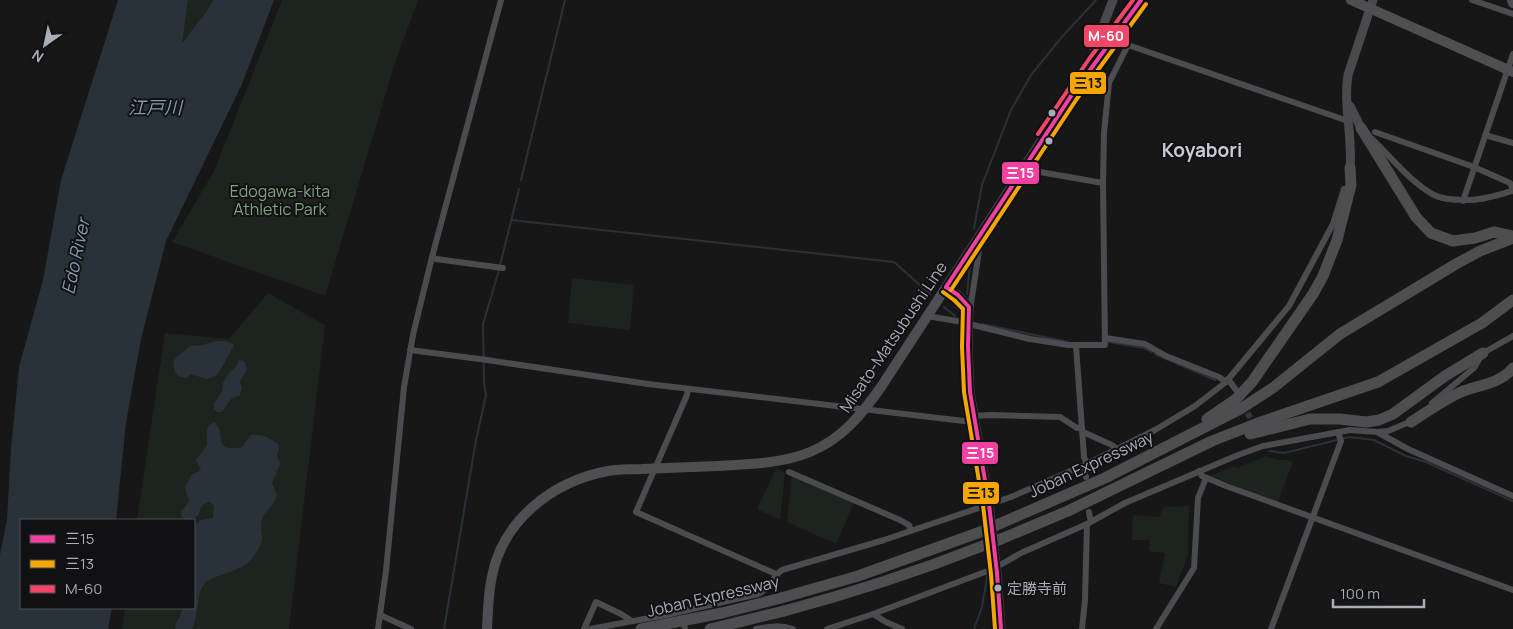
<svg xmlns="http://www.w3.org/2000/svg" width="1513" height="629" font-family="Manrope,'Noto Sans JP',sans-serif">
	<style>
		.green { fill: #1d241e }
		.water { fill: #2a3239 }
		.lines { fill: none; stroke-linecap: round; stroke-linejoin: round }
		.stream { stroke: #2a3239; stroke-width: 2 }
		.street-tunnel { stroke: #343537; stroke-width: 6; stroke-dasharray: 6 3; stroke-linecap: butt }
		.street { stroke: #4b4c50; stroke-width: 6 }
		.secondary { stroke: #4a4a4e; stroke-width: 9 }
		.primary { stroke: #4d4f52; stroke-width: 10 }
		.highway { stroke: #4e4e51; stroke-width: 11 }
		.highway-bridge { stroke: #4e4e51; stroke-width: 11 }
		.bus-1-casing { stroke: #111113; stroke-width: 8 }
		.bus-2-casing { stroke: #111113; stroke-width: 8 }
		.bus-3-casing { stroke: #111113; stroke-width: 8 }
		.bus-1 { stroke: #f240a1; stroke-width: 4 }
		.bus-2 { stroke: #f7a600; stroke-width: 4 }
		.bus-3 { stroke: #f34667; stroke-width: 4 }
		.bus-dot { fill: #a8adb8; stroke: #111113; stroke-width: 2 }
		.labels { text-anchor: middle; dominant-baseline: central; stroke-width: 4; stroke-linejoin: round; paint-order: stroke }
		.bus-label { font-size: 15px; fill: #a8adb8; stroke: #111113; text-anchor: start }
		.park-label { font-size: 16px; fill: #7fa381; stroke: #111113 }
		.street-label { font-size: 16px; fill: #a8adb8; stroke: #111113 }
		.water-label { font-size: 18px; font-style: italic; fill: #7f9bb3; stroke: #111113 }
		.quarter-label { font-size: 19px; font-weight: bold; fill: #c9ccd4; stroke: #111113 }
		.line-badge { stroke: #111113; stroke-width: 2 }
		.badge-label { font-size: 14px; text-anchor: middle; font-weight: bold; fill: #fff }
		.pale-badge-label { font-size: 14px; text-anchor: middle; font-weight: bold; fill: #111 }
	</style>
	<rect width="100%" height="100%" fill="#171717"/>
	<g class="green">
		<path d="M188,0H213L207,11L181,44Z"/>
		<path d="M282,0H418L394,66L325,296L172,242L214,171Z"/>
		<path d="M572,278L634,285L630,330L568,323Z"/>
		<path d="M268,293L325,325L289,629H122L125,608H194V520H137L165,333L229,339Z"/>
		<path d="M1266,456L1278,460H1287L1293,462L1278,502L1210,476L1234,466L1237,468Z"/>
		<path d="M776,468L785,473L780,520L757,509Z"/>
		<path d="M792,476L854,503L836,544L787,522Z"/>
		<path d="M1189,506L1188,554L1176,587L1159,583L1165,553L1149,551L1150,540H1132L1133,515L1159,517L1164,507Z"/>
	</g>
	<g class="water">
		<path d="M118,0H188L182,43L207,11L213,0H274L242,84L166,241L141,339L126,423L116,520H21V608H112L108,629H0V555L7,520L11,449L19,367L43,280L61,180Z"/>
		<path d="M216,341H226L234,345L220,371L214,377L206,379L191,374L186,378L178,376L175,371L173,362C177,355 185,351 190,346L203,345Z"/>
		<path d="M239,360L244,361C250,371 244,373 240,382L242,388L240,395L231,399L222,412H217L214,409V403L222,392L223,383L228,374L236,367Z"/>
		<path d="M214,422C228,433 210,453 242,447L251,435C261,434 270,438 278,444L279,450L277,456L280,464L272,483L277,495C275,505 267,508 263,517C259,526 262,530 262,539C261,548 252,560 245,565C235,572 209,577 204,584C197,592 198,617 192,629H175C175,621 182,616 182,608H194V525L201,520L213,518L214,506L210,502C200,503 201,510 197,517L185,520L182,517L181,512L189,501L185,488L191,475L201,470L196,460L207,445V430L209,425Z"/>
	</g>
	<g class="lines">
		<g class="stream">
			<path d="M521,180L565,0"/>
			<path d="M511,220L894,262L930,294"/>
			<path d="M974,228L982,185L1011,110L1031,75L1061,38L1096,0"/>
			<path d="M500,265L519,189"/>
			<path d="M967,294L970,264"/>
			<path d="M944,307L955,316"/>
			<path d="M963,311L962,373L967,418"/>
			<path d="M982,324L1068,342"/>
			<path d="M1109,342L1144,348L1152,352"/>
			<path d="M1155,354L1215,380"/>
			<path d="M968,423L983,504"/>
			<path d="M1270,451L1284,453L1349,437L1374,440L1406,456L1426,462L1513,501"/>
			<path d="M983,509L986,526"/>
			<path d="M987,548L989,569"/>
			<path d="M444,629L476,440L486,395L484,384L483,324L499,270"/>
			<path d="M974,629L982,607L988,573"/>
		</g>
		<path class="street-tunnel" d="M1243,405L1255,426"/>
		<g class="street">
			<path d="M1472,0L1513,14"/>
			<path d="M1101,31L1128,45L1348,121"/>
			<path d="M1375,132L1474,167L1510,183L1513,189"/>
			<path d="M1485,135L1513,143"/>
			<path d="M1371,138C1390,156 1411,183 1434,195C1442,199 1454,200 1464,200C1480,201 1497,195 1513,191"/>
			<path d="M1023,169L1103,183"/>
			<path d="M1463,201L1513,54"/>
			<path d="M432,257L436,259L503,268"/>
			<path d="M970,310L979,251"/>
			<path d="M927,316L969,323"/>
			<path d="M969,324L1030,339L1068,345H1105L1103,183L1104,133L1109,83L1128,45"/>
			<path d="M1105,338L1145,344L1166,356L1219,377L1226,382"/>
			<path d="M1076,346L1084,457L1087,464"/>
			<path d="M410,350L487,360L648,384L964,421L973,419"/>
			<path d="M1228,379L1236,390"/>
			<path d="M688,389L687,395L636,512L776,574"/>
			<path d="M1432,403L1474,368L1483,353L1513,336"/>
			<path d="M973,416L991,415L1060,417L1077,428H1082"/>
			<path d="M1083,432L1112,445L1117,449"/>
			<path d="M1377,432L1408,449L1513,496"/>
			<path d="M1081,466L1086,477"/>
			<path d="M1199,471L1202,476L1226,486L1513,590"/>
			<path d="M789,472L900,520L909,525L911,531"/>
			<path d="M1089,512L1090,518"/>
			<path d="M873,614L886,622L902,629"/>
			<path d="M380,615L411,629"/>
			<path d="M683,618L685,629"/>
			<path d="M378,629L386,571L404,387L413,335L432,257L501,0"/>
			<path d="M584,629L596,602L621,614L632,621"/>
			<path d="M590,629L666,615L758,594C770,589 772,577 782,570L884,540L1011,497L1087,464L1155,430L1195,406L1226,382L1289,306L1333,224L1344,189"/>
			<path d="M756,629C770,626 780,625 793,629"/>
			<path d="M827,629L873,614L993,569L1021,553L1087,524L1125,503L1238,455L1263,446L1350,430L1377,432L1388,431L1412,421"/>
			<path d="M1082,629L1085,600L1087,524"/>
			<path d="M1156,629L1194,568L1198,498L1206,478"/>
			<path d="M1271,629L1341,441L1338,432"/>
		</g>
		<g class="secondary">
			<path d="M1094,49L1113,0"/>
			<path d="M1350,106L1361,128"/>
			<path d="M1350,168C1353,137 1343,106 1348,75L1373,0"/>
			<path d="M946,287L958,295L969,307L968,347L970,392L989,504L997,573L1001,629"/>
		</g>
		<g class="primary">
			<path d="M1351,0L1513,72"/>
			<path d="M1512,0L1513,3"/>
			<path d="M487,629C488,611 488,594 492,576C503,520 553,481 608,471C619,469 631,469 642,469C667,468 692,467 717,466C748,464 781,464 810,452C842,439 862,414 881,387L1071,96L1141,0"/>
		</g>
		<g class="highway">
			<path d="M1361,128L1416,217L1431,233L1453,241L1475,238L1494,232L1513,236"/>
			<path d="M1207,419L1236,399L1252,382L1313,294L1323,276L1337,240L1351,185L1350,168"/>
			<path d="M1411,422C1427,412 1443,400 1461,392C1478,385 1500,384 1513,368"/>
			<path d="M1250,434L1310,419H1340L1366,422L1379,420L1393,414L1445,376L1483,353"/>
			<path d="M999,524L1105,478L1242,408L1274,387L1340,334L1456,264L1480,251L1513,238"/>
			<path d="M1001,539L1068,511L1212,441L1258,423L1378,382L1482,323L1513,300"/>
			<path d="M781,598L858,576L983,531"/>
			<path d="M784,611C852,593 919,571 985,545"/>
		</g>
		<g class="highway-bridge">
			<path d="M983,531L999,524"/>
			<path d="M985,545L1001,539"/>
			<path d="M641,629L722,613L781,598"/>
			<path d="M710,629L784,611"/>
		</g>
		<defs>
			<g id="bus-1">
				<path d="M946,287L958,295L969,307L968,347L970,392L989,504L997,573L1001,629"/>
				<path d="M946,287L1071,96L1141,0"/>
			</g>
			<g id="bus-2">
				<path d="M951,290L1076,100L1146,4"/>
				<path d="M943,292L954,300L963,309L962,347L964,392L983,505L991,574L995,629"/>
			</g>
			<path id="bus-3" d="M1038,134L1089,59L1133,0"/>
		</defs>
		<use href="#bus-1" class="bus-1-casing"/>
		<use href="#bus-2" class="bus-2-casing"/>
		<use href="#bus-3" class="bus-3-casing"/>
		<use href="#bus-1" class="bus-1"/>
		<use href="#bus-2" class="bus-2"/>
		<use href="#bus-3" class="bus-3"/>
	</g>
	<g class="bus-dot">
		<circle cx="1052" cy="113" r="4.5"/>
		<circle cx="1049" cy="141" r="4.5"/>
		<circle cx="998" cy="588" r="4.5"/>
	</g>
	<g class="labels">
		<g class="bus-label">
			<text x="1007" y="588">定勝寺前</text>
		</g>
		<g class="park-label">
			<text x="280" y="191">Edogawa-kita<tspan x="280" dy="18">Athletic Park</tspan></text>
		</g>
		<g class="street-label">
			<text transform="translate(893 337) rotate(-56)">Misato-Matsubushi Line</text>
			<text transform="translate(1091 464) rotate(-25)">Joban Expressway</text>
			<text transform="translate(713 596) rotate(-13)">Joban Expressway</text>
		</g>
		<g class="water-label">
			<text x="155" y="107">江戸川</text>
			<text transform="translate(75 256) rotate(-78)">Edo River</text>
		</g>
		<g class="quarter-label">
			<text x="1202" y="150">Koyabori</text>
		</g>
	</g>
	<g class="line-badge">
		<rect x="1083" y="24" width="47" height="24" rx="5" fill="#f34667"/>
		<rect x="1069" y="71" width="38" height="24" rx="5" fill="#f7a600"/>
		<rect x="1001" y="161" width="39" height="24" rx="5" fill="#f240a1"/>
		<rect x="961" y="441" width="38" height="24" rx="5" fill="#f240a1"/>
		<rect x="962" y="481" width="38" height="24" rx="5" fill="#f7a600"/>
	</g>
	<g class="badge-label">
		<text x="1106" y="41">M-60</text>
		<text x="1020" y="178">三15</text>
		<text x="980" y="458">三15</text>
	</g>
	<g class="pale-badge-label">
		<text x="1088" y="88">三13</text>
		<text x="981" y="498">三13</text>
	</g>
	<rect x="20" y="519" width="175" height="90" fill="#111113" stroke="#4d4f55"/>
	<rect x="30" y="535" width="25" height="8" fill="#f240a1" stroke="#4d4f55"/>
	<text x="65" y="544" font-size="15" fill="#a8adb8">三15</text>
	<rect x="30" y="560" width="25" height="8" fill="#f7a600" stroke="#4d4f55"/>
	<text x="65" y="569" font-size="15" fill="#a8adb8">三13</text>
	<rect x="30" y="585" width="25" height="8" fill="#f34667" stroke="#4d4f55"/>
	<text x="65" y="594" font-size="15" fill="#a8adb8">M-60</text>
	<g transform="translate(45 45) rotate(213)" stroke="#111113" stroke-width="4" paint-order="stroke">
	<path d="M0-4L9 19L0 12L-9 19Z" fill="#a8adb8"/>
	<text y="-8" font-size="14" font-weight="bold" text-anchor="middle" fill="#a8adb8">N</text>
	</g>
	<path d="M1333 599v8h91v-8" fill="none" stroke="#a8adb8" stroke-width="2.5"/>
	<text x="1340" y="599" font-size="15" fill="#a8adb8" stroke="#111113" stroke-width="4" paint-order="stroke">100 m</text>
</svg>
